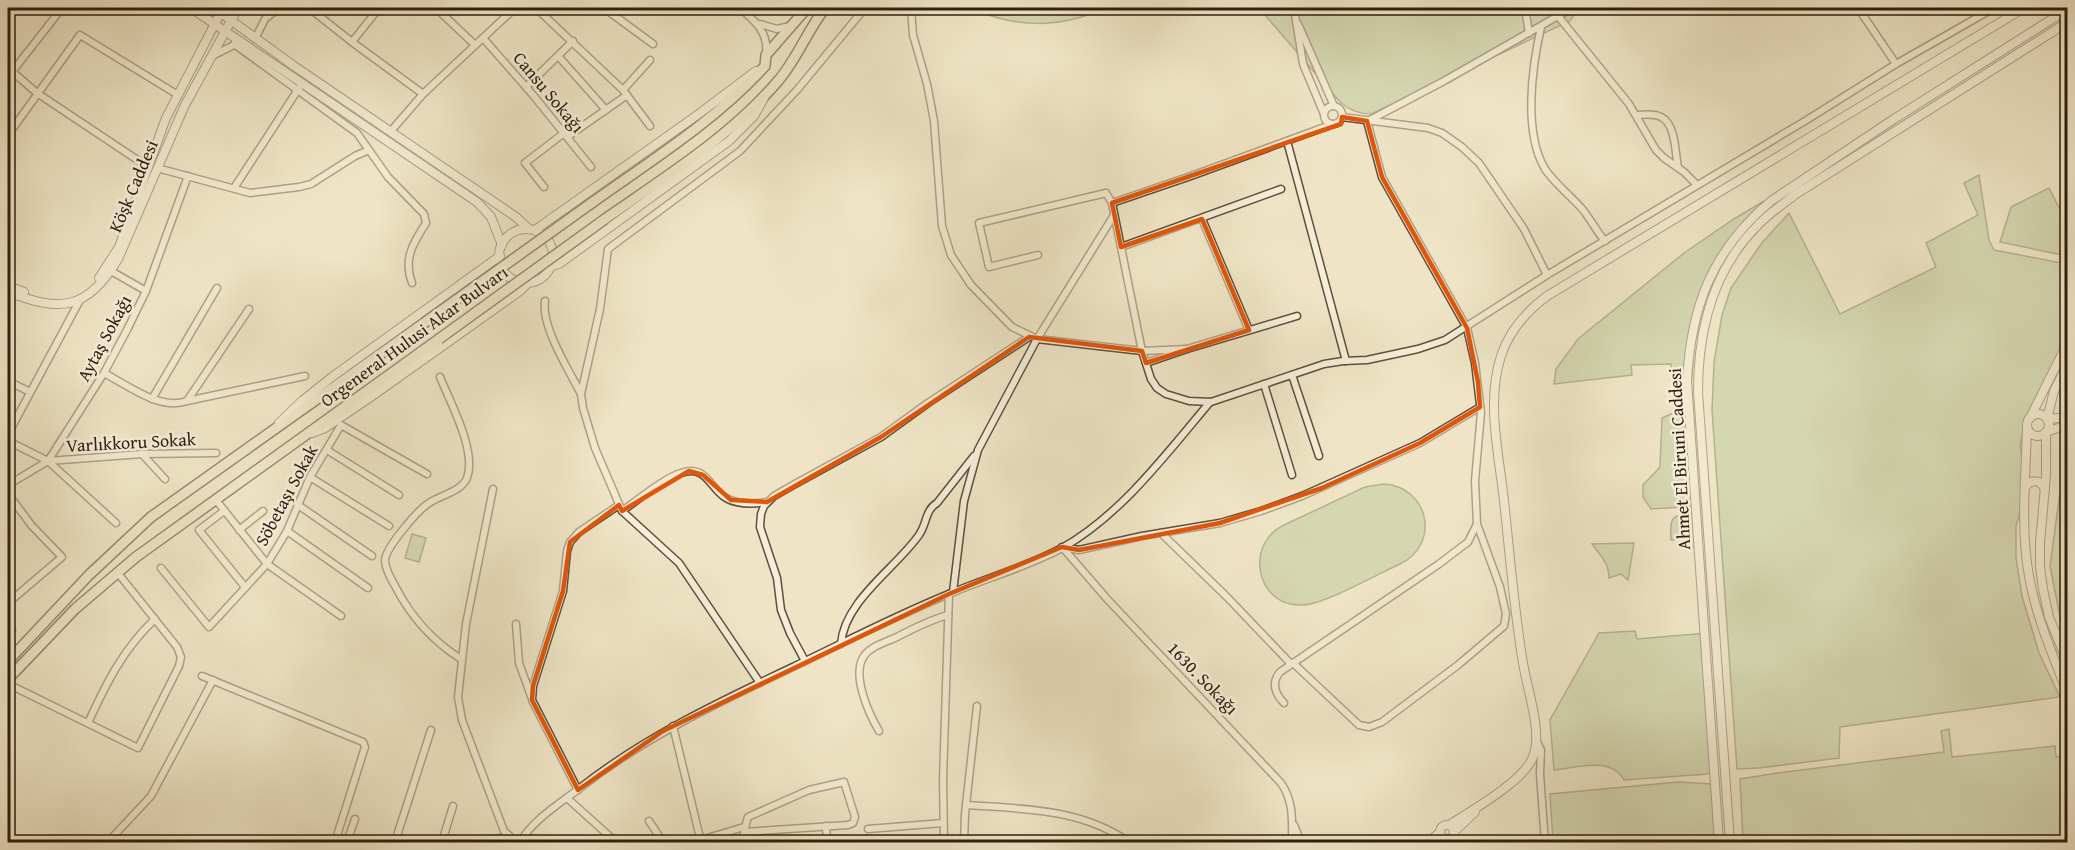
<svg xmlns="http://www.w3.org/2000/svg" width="2075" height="850" font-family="'Gentium Book Plus',serif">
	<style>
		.green { fill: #b6c597; stroke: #727252; stroke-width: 1.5 }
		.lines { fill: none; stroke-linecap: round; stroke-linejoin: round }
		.minor-casing { stroke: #5f503c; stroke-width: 9 }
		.tertiary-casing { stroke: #5f503c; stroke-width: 10 }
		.primary-casing { stroke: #2f1e0e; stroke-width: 12 }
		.minor { stroke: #f5eeda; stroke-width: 6 }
		.tertiary { stroke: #f5eeda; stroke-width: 8 }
		.primary { stroke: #efe5c6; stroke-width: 9 }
		.primary-bridge-casing { stroke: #2f1e0e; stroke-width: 12; stroke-linecap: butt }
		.primary-bridge { stroke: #efe5c6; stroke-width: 9 }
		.marked { fill: none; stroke: #df560c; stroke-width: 4.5; stroke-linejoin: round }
		.labels { text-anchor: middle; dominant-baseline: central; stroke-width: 5; stroke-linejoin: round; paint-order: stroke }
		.street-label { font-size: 18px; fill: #2f1e0e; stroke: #f5eeda }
	</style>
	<rect width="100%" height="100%" fill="#efe5c6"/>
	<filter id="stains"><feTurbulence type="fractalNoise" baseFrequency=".00333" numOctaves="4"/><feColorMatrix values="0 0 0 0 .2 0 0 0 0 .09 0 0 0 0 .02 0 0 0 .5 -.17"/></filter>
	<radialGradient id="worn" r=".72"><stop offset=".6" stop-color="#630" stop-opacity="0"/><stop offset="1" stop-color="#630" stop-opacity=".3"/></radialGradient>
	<g class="green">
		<path d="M971,8H1104C1061,29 1014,28 971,8Z"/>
		<path d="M1259,8H1584L1574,15L1570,21L1371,114C1359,114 1349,110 1340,102Z"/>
		<path d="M1979,175L1989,240L1994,250L2067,264L2062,273L2067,278V281L2061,293L2067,311V345L2024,427L2020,446L2024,466L2022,505L2016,526V558L2022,596L2039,653L2060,697L1840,727L1839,758L1759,768L1737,769L1712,410L1714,362L1722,315L1731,288L1761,244L1789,213L1840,314L1936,267L1926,243L1978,215L1964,183Z"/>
		<path d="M2049,188L2067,223V256L2000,242L2011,207Z"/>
		<path d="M1764,201L1720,262L1696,323L1690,400L1680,407L1674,405L1671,364L1631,365L1632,375L1554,384L1556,369L1578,339L1684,253L1734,219Z"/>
		<path d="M1691,405L1698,506L1651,509L1643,497V485L1660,467L1662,418Z"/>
		<path d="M2067,441V652L2050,566Z"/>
		<path d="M1384,484C1429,487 1441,544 1400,564C1378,574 1323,605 1302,605C1256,607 1244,544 1284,525L1365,487Z"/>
		<path d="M1698,514L1697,547H1691L1690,539L1671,540C1669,513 1673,516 1698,514Z"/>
		<path d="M412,534L426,538L419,562L405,558Z"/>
		<path d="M1634,543L1628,580L1621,574L1609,578C1609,563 1600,555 1592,544Z"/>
		<path d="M1635,631L1637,639L1707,633L1715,767L1708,774L1624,780C1611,756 1576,768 1554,770L1550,720L1599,633Z"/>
		<path d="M1949,729L1952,757L2055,746L2056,757L2065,756L2068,771L2067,842H1743L1740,779L1778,773L1944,752L1941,731Z"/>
		<path d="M1678,782L1713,784L1722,842H1553L1550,794Z"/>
	</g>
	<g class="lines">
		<defs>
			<g id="minor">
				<path d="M309,8L352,42L423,94"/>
				<path d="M436,8L475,45"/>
				<path d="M536,8L623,90L650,126"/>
				<path d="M604,8L653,44"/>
				<path d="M740,8C755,21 769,33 766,54"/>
				<path d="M911,8L913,35L927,84L934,121L942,226L951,255L971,285L1012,327L1037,339L1142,351L1187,349"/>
				<path d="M1294,8L1303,64L1324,114"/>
				<path d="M1525,8L1529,33"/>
				<path d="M1858,8L1896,64"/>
				<path d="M1558,16L1629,104L1656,150L1664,158L1684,172L1697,185"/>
				<path d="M760,24L777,29L790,26"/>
				<path d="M1298,24L1334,106"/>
				<path d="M1541,27C1532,67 1523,132 1545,169C1555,184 1572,197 1583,210C1591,220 1597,232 1605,241"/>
				<path d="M483,38L533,95L591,167"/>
				<path d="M255,39L265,19L279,8"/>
				<path d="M352,42L379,8"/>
				<path d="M234,44L357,133L388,177L424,214L426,223C413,243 403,259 412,283"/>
				<path d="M212,56L238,43"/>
				<path d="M558,56L606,110"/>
				<path d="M8,68L37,93L148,167"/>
				<path d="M12,72L62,8"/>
				<path d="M526,87L573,41"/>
				<path d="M623,90L650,60"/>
				<circle cx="1333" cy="115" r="9"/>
				<path d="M1637,115C1644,115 1654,113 1661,117C1676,124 1675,153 1678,167"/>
				<path d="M1342,117L1428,128L1442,133L1462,147L1479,163L1524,229L1547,275"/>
				<path d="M1368,121L1444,81L1572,8"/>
				<path d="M391,131L423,94L515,8"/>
				<path d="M8,135L80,35L178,95"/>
				<path d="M567,137L627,95"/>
				<path d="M1287,141L1346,361"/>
				<path d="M157,168L250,193L299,187L311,184L355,156L369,150"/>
				<path d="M544,187L525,163L564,133"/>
				<path d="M234,188L299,88"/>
				<path d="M1112,203L1191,176L1333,124"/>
				<path d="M1202,219L1249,330"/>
				<path d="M1121,247L1281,189"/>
				<path d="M1038,255L989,267L979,223L1106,193L1112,203L1142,351L1151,379L1157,388L1166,394L1189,401L1211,402L1324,364L1343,361L1367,360L1418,349L1445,340L1547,275L1805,121L1896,64L1994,8"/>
				<path d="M111,271L146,291"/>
				<path d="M545,301C541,327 569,370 581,394"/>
				<path d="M1146,363L1187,349L1297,316"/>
				<path d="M104,373C127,385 160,411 187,401L305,376"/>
				<path d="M1292,375L1319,456"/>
				<path d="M440,377C450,402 477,451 467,478C462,491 441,495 429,503C418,510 386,547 385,560C385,570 391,578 395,586C411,617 431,640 461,659"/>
				<path d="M8,381L30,392"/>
				<path d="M1264,384L1292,475"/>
				<path d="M152,399L217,288"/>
				<path d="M187,401L249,309"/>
				<path d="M8,434L80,300"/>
				<path d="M8,441L48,461L116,523"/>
				<path d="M327,450L399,495"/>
				<path d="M142,454L165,479"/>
				<path d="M48,461L142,454L216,453"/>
				<path d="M310,477L389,526"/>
				<path d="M8,485L48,461L104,373L127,330L146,291L188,176"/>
				<path d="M493,489L466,624L458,697L462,720L504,831L516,842"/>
				<path d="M8,494L32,526L62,557L8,603"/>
				<path d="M216,500L267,564L341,616"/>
				<path d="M298,505L372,556"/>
				<path d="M224,511L199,530L245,587"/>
				<path d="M622,511C638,500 664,478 681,473C707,464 709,488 726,498C738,505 754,504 767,502"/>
				<path d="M239,530L263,511"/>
				<path d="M287,531L368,588"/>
				<path d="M1161,533L1227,597L1291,664"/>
				<path d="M1062,547L1079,550L1142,536L1220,523L1261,511L1302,496L1420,443L1480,407"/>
				<path d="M1063,548L1108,600L1281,783C1294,802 1292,820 1292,842"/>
				<path d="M161,568L209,627L267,564L287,531L310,477L341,425L427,474"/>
				<path d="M953,592L964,501L978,450L1037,339L1114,215"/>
				<path d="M516,624L519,663L531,696"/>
				<path d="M8,625L12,630"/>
				<path d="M841,644C844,601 896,568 919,535C927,524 925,510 937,503L974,456"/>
				<path d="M805,661L790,633L781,610L777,578L760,527L761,514L764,506L774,496L795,484L881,437L928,403L1029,337"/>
				<path d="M1293,663L1359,725L1369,727L1382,722L1458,665L1504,626L1506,614L1500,587L1477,524"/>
				<path d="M202,676L363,742L365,747L335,842"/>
				<path d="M760,683L679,563L622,511L595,448L583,408L581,394L600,309L608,249L740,151L797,90L865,8"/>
				<path d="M8,684L138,748L179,666L181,657L177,647L117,572"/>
				<path d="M1284,703C1275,694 1271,683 1280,672L1439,564L1468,542L1477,524L1475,481L1481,413L1475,363L1467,328L1382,177L1367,121"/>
				<path d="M88,723C106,684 123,649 155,619"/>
				<path d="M673,726L701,842"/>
				<path d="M879,731C869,714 851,675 864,656C871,646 886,642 897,637C914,628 930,620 948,615"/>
				<path d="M1537,742L1541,750L1540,774L1545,842"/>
				<path d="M578,790L532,700L533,686L563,591L567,551L570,542L579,532L619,505"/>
				<path d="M567,798L616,842"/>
				<path d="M966,805C1023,809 1080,808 1129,842"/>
				<path d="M649,821L663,842"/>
				<path d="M1294,825L1301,842"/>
				<path d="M826,826L827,842"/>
				<path d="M868,829L943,823"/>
				<path d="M1450,838L1451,842"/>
				<path d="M108,842L151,796L213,680"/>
				<path d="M347,842L355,819"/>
				<path d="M395,842L431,730"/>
				<path d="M442,842L453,806"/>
				<path d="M467,842L509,837"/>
				<path d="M520,842C534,819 559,804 580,788C646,736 721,701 797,665C847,641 897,615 949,594C986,578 1027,567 1062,548C1120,516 1168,452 1210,402"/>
				<path d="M694,842L744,827"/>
				<path d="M743,842C744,833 745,826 748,817L809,790L844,782L855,817L853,823L848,825L744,832"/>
				<path d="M944,842L943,779L949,594"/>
				<path d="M964,842L965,814L977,706"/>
			</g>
			<g id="tertiary">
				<path d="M191,8L477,202L491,217L502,245"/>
				<path d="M214,8L294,66L516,217L529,229"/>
				<circle cx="526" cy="256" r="27"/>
				<path d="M535,230L696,116L756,71"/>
				<path d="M551,266L559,264L729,141L754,116L764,98"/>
				<path d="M99,278L119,247L166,118L223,8"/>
				<path d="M8,286L24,292"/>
				<path d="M8,292C60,312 87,311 118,259L185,105L238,8"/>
				<path d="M2068,363L2054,391L2047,419L2068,417"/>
				<circle cx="2038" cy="425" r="11"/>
				<path d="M2030,418L2068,342"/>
				<path d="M279,423L302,401L332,377L500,256"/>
				<path d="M2068,425L2046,432V475L2040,543V567L2043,589L2049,617L2068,664"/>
				<path d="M2027,428C2026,476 2020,527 2029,576C2036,617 2053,655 2068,695"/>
				<path d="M312,433L325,428L375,394L520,291L529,282"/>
				<path d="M2025,487C2031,479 2040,479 2045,489"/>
				<circle cx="1447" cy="832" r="7"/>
				<path d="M1449,825C1471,811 1524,781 1533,757C1543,733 1527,689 1523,663C1514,610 1510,555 1504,501C1499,454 1486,402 1501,356C1509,331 1527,311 1547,296L2024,8"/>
				<path d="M1454,832L1475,812"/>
				<path d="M1429,842L1439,833"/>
				<path d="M1719,842L1687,381C1691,307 1712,250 1771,201L1894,119L2068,9"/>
				<path d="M1730,842L1698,392C1698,331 1712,271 1757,226C1768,214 1783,204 1796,194L2068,22"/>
			</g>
			<g id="primary">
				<path d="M593,202C652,160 716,120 765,66L766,55L807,8"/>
				<path d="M605,219C665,177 730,137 778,81C797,59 807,31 825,8"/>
				<path d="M8,661L89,575L151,517L424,323"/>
				<path d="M8,679L75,609L136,557L439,339"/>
			</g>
		</defs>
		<use href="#minor" class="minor-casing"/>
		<use href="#tertiary" class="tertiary-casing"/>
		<use href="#primary" class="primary-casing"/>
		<use href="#minor" class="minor"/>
		<use href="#tertiary" class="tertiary"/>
		<use href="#primary" class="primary"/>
		<defs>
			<g id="primary-bridge">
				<path d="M424,323L593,202"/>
				<path d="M439,339L605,219"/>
			</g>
		</defs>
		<use href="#primary-bridge" class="primary-bridge-casing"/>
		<use href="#primary-bridge" class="primary-bridge"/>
	</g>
	<path d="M0 0H2075V850H0ZM1342,117L1367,121L1382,177L1467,328L1478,382L1480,407L1420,443L1322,488L1220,523L1079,550L1062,547L949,594L663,731L578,790L532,700L533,686L563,591L570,542L619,505L622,511L689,471L703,475L731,500L767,502L881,437L1029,337L1142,351L1146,363L1249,330L1202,219L1121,247L1112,203L1341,124Z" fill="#efe5c6" fill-opacity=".55" fill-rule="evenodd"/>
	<path class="marked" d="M1342,117L1367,121L1382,177L1467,328L1478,382L1480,407L1420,443L1322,488L1220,523L1079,550L1062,547L949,594L663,731L578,790L532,700L533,686L563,591L570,542L619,505L622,511L689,471L703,475L731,500L767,502L881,437L1029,337L1142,351L1146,363L1249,330L1202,219L1121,247L1112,203L1341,124Z"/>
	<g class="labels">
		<g class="street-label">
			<text transform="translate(549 92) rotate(50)">Cansu Sokağı</text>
			<text transform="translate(133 186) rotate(-67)">Köşk Caddesi</text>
			<text transform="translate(414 336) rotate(-36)">Orgeneral Hulusi Akar Bulvarı</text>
			<text transform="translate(104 338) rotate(-62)">Aytaş Sokağı</text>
			<text transform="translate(131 442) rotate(-3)">Varlıkkoru Sokak</text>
			<text transform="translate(1679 459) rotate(-93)">Ahmet El Biruni Caddesi</text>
			<text transform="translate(286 495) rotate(-62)">Söbetaşı Sokak</text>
			<text transform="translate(1203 678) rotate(46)">1630. Sokağı</text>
		</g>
	</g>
	<rect width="2075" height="850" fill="none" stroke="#efe5c6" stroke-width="30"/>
	<rect x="9" y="9" width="2057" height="832" fill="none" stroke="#2f1e0e" stroke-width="3"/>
	<rect x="15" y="15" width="2045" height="820" fill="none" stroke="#2f1e0e" stroke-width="1.5"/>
	<rect width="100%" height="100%" filter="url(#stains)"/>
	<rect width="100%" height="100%" fill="url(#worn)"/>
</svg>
